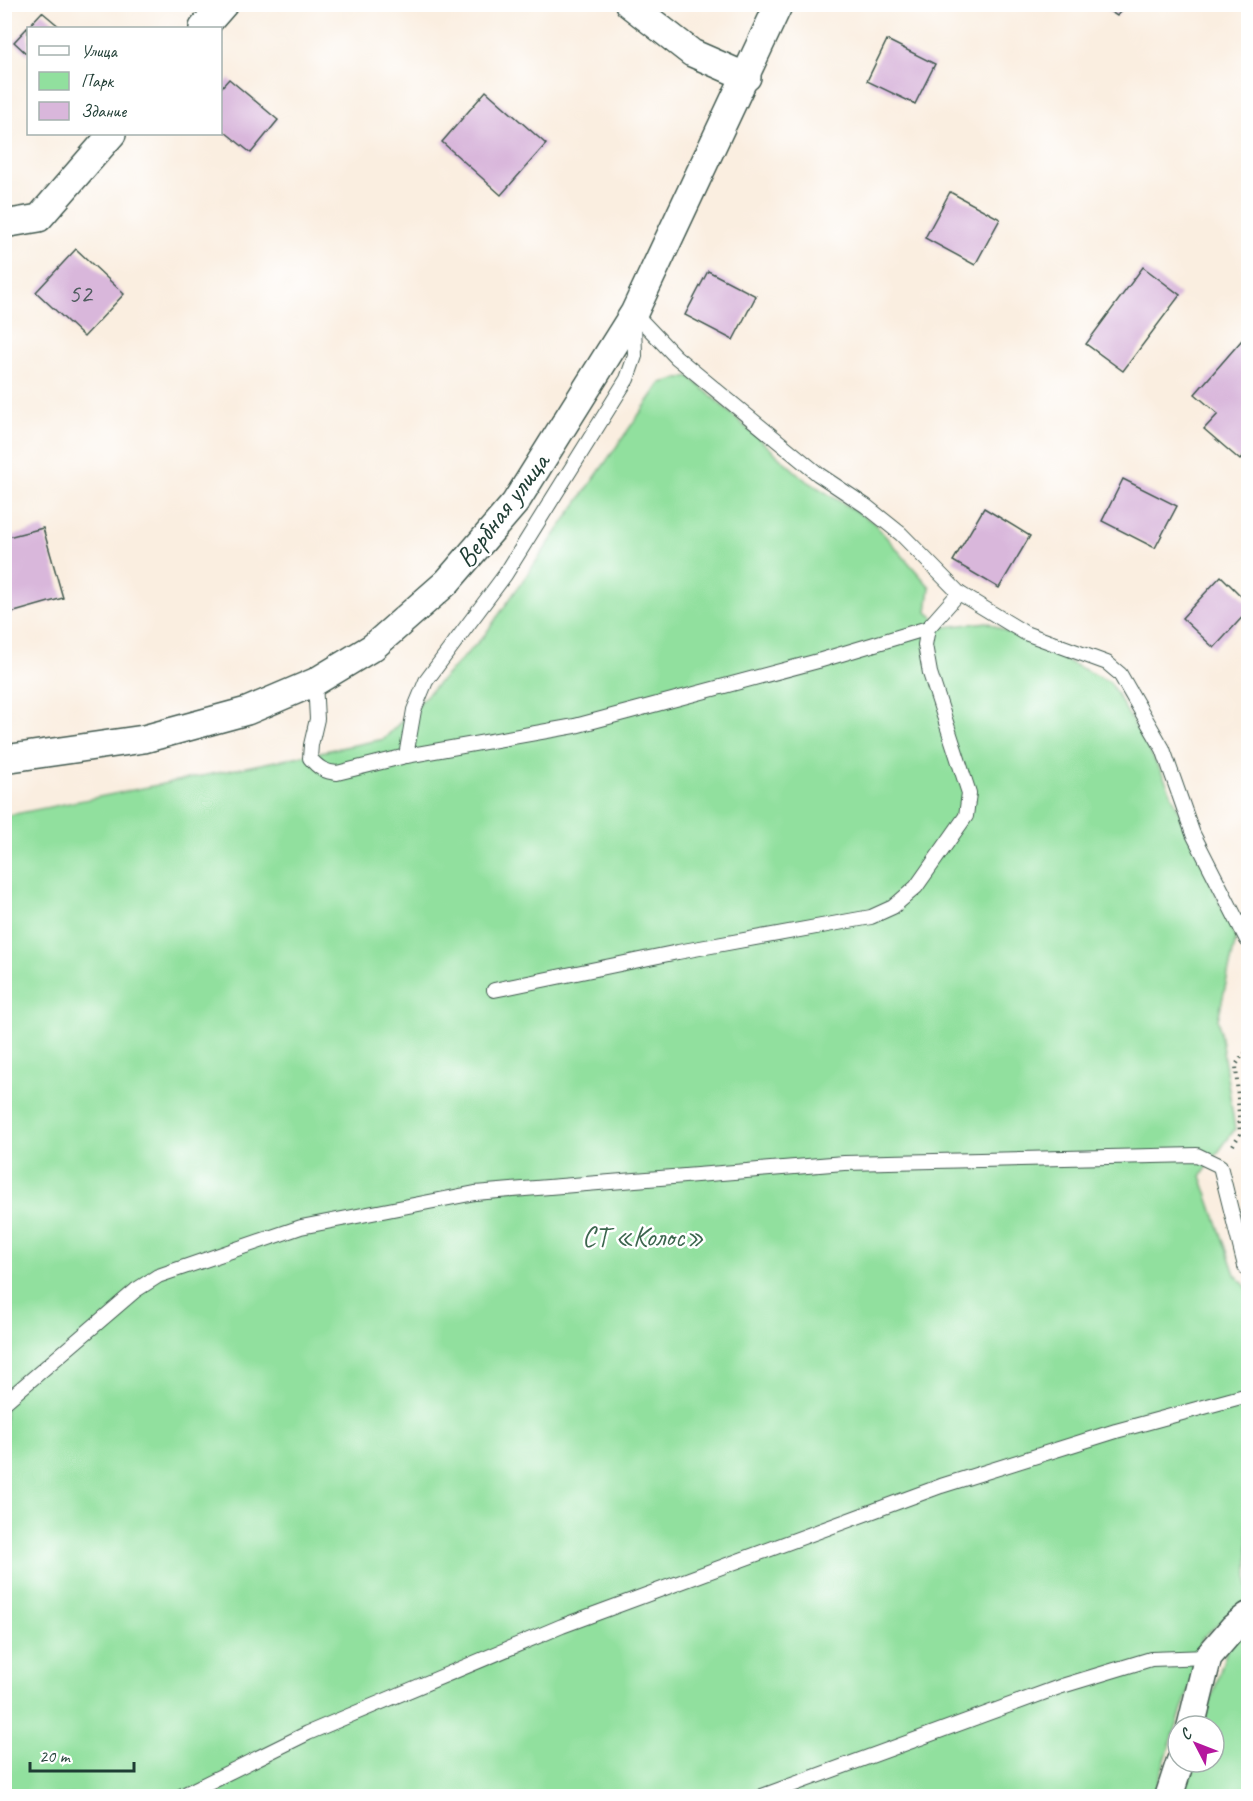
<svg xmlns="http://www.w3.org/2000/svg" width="1253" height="1801" font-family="Caveat,sans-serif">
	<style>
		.green { fill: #91e09e; stroke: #588e69; stroke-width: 1.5 }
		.building { fill: #d9b7db }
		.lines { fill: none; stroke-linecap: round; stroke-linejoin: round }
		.service-casing { stroke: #40584e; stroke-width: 16 }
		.minor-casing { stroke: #40584e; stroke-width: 30 }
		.path { stroke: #40584e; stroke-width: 4; stroke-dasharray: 1.5 4.5; stroke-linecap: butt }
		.service { stroke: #fff; stroke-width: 14 }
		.minor { stroke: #fff; stroke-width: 27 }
		.labels { text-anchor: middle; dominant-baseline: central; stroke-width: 5; stroke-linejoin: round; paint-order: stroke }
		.number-label { font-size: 26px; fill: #4e5c5e }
		.street-label { font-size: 28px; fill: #1f3d34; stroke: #fff }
		.park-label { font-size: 28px; fill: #3c664e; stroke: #fff }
	</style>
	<rect width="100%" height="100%" fill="#fff"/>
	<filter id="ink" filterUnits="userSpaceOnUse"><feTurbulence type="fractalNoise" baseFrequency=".0167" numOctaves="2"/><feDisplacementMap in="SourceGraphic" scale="12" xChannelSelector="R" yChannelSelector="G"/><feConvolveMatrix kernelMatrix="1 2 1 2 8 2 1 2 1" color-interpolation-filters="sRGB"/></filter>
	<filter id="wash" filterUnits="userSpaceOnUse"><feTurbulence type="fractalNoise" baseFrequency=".008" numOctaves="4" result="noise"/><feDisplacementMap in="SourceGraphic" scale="24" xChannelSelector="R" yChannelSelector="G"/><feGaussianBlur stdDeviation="1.35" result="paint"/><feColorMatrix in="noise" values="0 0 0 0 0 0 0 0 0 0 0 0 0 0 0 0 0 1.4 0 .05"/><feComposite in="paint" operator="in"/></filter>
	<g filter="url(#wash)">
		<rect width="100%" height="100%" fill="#faeee0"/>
		<g class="green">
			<path d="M689,376L804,479L873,522L930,587L927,612L945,627L987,622L1110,682L1164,777L1236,939L1218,1019L1235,1129L1201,1176L1235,1274L1248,1289V1600L1202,1638L1189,1689L1153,1796H5V816L384,739L484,636L661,383Z"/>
			<path d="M1248,1631V1796H1181L1192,1762H1214V1726H1203L1228,1646Z"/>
		</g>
		<g id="blocks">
			<g class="building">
				<path d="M1100,5H1125L1117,16Z"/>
				<path d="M42,12L61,28H28V55L14,42Z"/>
				<path d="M887,40L935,64L915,104L867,81Z"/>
				<path d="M229,79L278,120L251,153L220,128V89Z"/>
				<path d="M486,91L546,144L501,195L442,142Z"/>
				<path d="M950,192L1000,219L975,265L925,238Z"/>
				<path d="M76,249L124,294L84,337L36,292Z"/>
				<path d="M1143,267L1180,295L1123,371L1086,344Z"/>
				<path d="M708,271L756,296L733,340L685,315Z"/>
				<path d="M1248,333V424L1246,427L1248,429V449L1240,460L1204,429L1218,414L1195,394Z"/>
				<path d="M1123,479L1177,506L1155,548L1102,521Z"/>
				<path d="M984,508L1030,536L999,588L953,561Z"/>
				<path d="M43,528L63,598L4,615V538Z"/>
				<path d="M1221,576L1248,603V611L1214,648L1182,618Z"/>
			</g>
		</g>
	</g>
	<g filter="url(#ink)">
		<use href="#blocks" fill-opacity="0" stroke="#40584e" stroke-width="1.5"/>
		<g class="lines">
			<defs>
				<g id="service">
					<path d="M634,313L676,357L818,474L866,506L901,534L959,593L1025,633L1107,663L1120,674L1163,749L1193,834L1247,940"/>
					<path d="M315,682L317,719L311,745L310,758C318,768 325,772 337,773L406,756L575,726L818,661L928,628"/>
					<path d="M406,756L414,710L426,681L505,575L627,379L635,356L634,321"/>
					<path d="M494,990L678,952L871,917L893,907L916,887L966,816L969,793L930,673L925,645L928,628L959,593"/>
					<path d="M4,1403L136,1290L158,1276L301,1227L475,1193L844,1163L1197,1155L1220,1166L1245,1266L1248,1270"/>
					<path d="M181,1796L308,1733L562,1626L941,1486L1116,1431L1248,1395"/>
					<path d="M762,1796L1062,1686L1151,1659L1208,1657"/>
				</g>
				<g id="minor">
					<path d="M629,4L692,53L747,77"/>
					<path d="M203,28L224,4"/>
					<path d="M4,224L39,218L112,134"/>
					<path d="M4,759L144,739L247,711L315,682L373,647L447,582L515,503L634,313L779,4"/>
					<path d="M1191,1726L1208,1657L1233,1628L1248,1616"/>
					<path d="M1169,1796L1180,1762"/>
				</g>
			</defs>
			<use href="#service" class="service-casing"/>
			<use href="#minor" class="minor-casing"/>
			<path class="path" d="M1233,1145L1240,1134L1236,1065L1241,1057L1248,1051"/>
			<use href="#service" class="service"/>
			<use href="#minor" class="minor"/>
		</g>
	</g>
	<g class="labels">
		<g class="number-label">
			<text x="80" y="293">52</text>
		</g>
		<g class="street-label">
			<text transform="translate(502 510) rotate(-53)">Вербная улица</text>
		</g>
		<g class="park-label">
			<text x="643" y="1236">СТ «Колос»</text>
		</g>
	</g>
	<rect width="1253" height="1801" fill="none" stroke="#fff" stroke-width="24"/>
	<rect x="27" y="27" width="195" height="108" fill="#ffffff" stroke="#a5b1ae" stroke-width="1.5"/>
	<rect x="39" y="46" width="30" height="9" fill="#ffffff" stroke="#a5b1ae" stroke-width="1.5"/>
	<text x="81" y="57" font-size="18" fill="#1f3d34">Улица</text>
	<rect x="39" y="72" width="30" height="18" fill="#91e09e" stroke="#a5b1ae" stroke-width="1.5"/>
	<text x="81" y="87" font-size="18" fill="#1f3d34">Парк</text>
	<rect x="39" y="102" width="30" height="18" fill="#d9b7db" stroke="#a5b1ae" stroke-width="1.5"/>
	<text x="81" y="117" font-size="18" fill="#1f3d34">Здание</text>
	<g transform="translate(1196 1744) rotate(312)"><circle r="28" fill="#ffffff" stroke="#a5b1ae" stroke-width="1.5"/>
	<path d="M0-4.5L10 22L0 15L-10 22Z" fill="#b5179e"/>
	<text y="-9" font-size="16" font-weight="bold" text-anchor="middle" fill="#1f3d34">С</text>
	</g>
	<path d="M30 1762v9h104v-9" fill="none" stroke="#1f3d34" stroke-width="3"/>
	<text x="39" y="1762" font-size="18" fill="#1f3d34" stroke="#ffffff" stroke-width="4.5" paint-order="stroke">20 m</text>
</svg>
